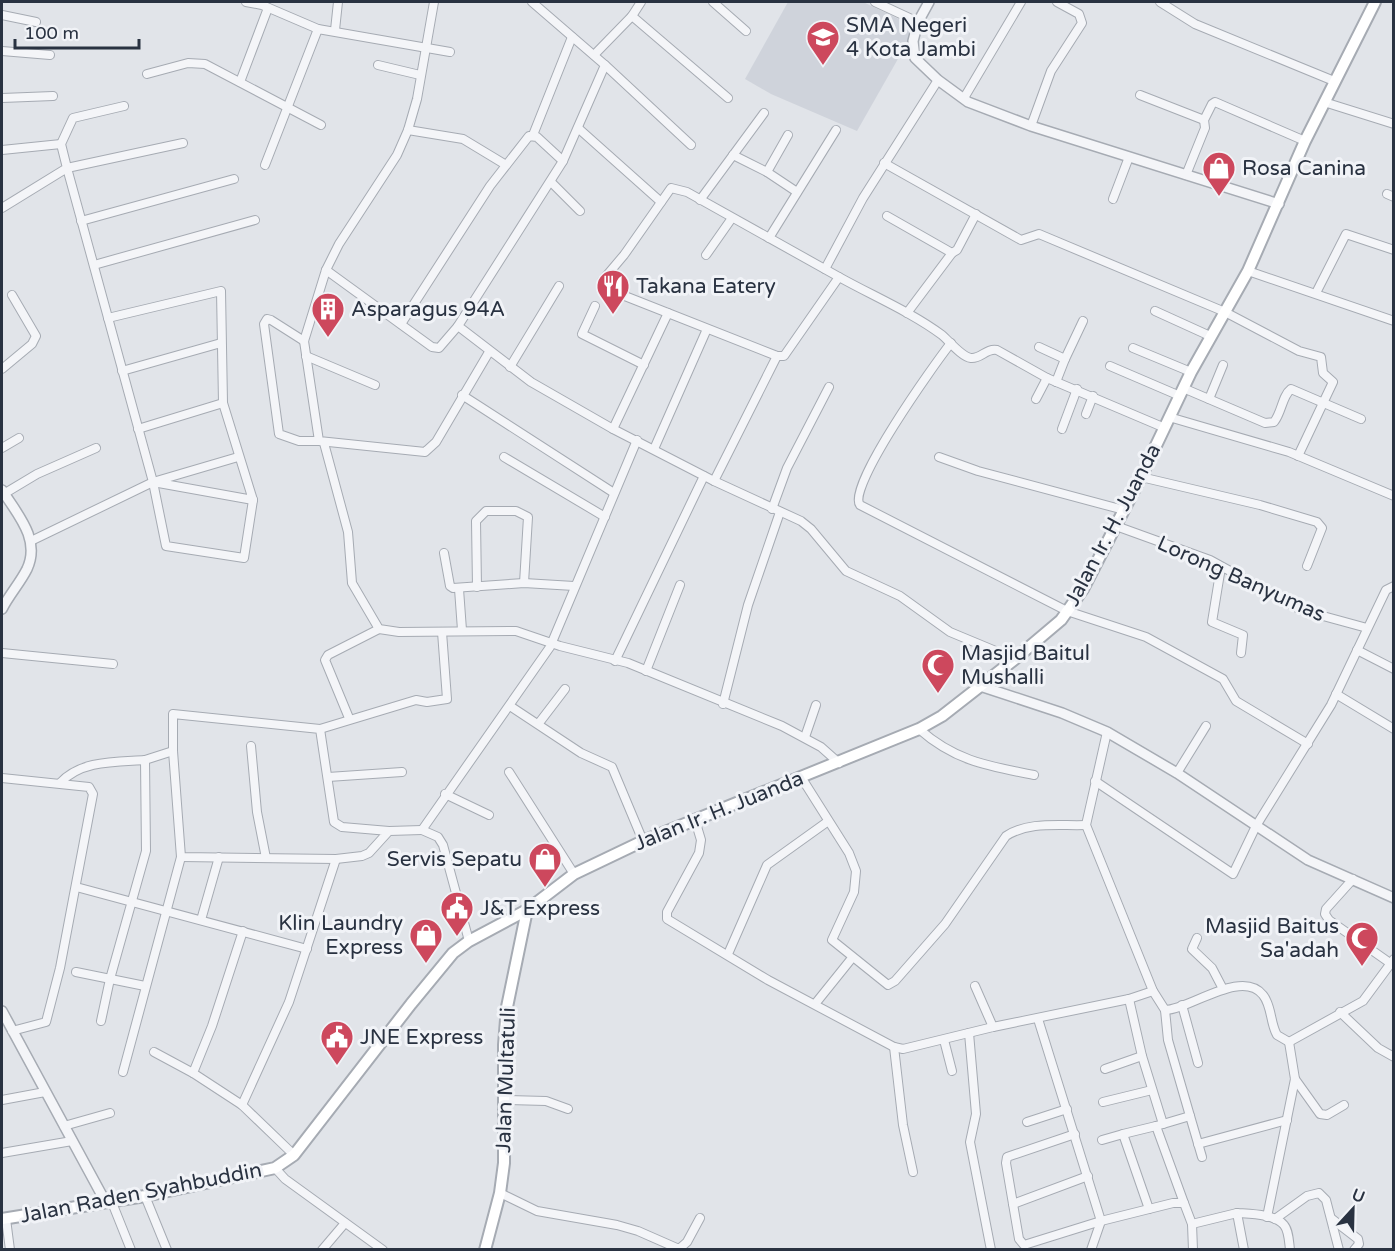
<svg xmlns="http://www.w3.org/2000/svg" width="1395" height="1251" font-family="'Varela Round',sans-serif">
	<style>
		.built { fill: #cfd3db }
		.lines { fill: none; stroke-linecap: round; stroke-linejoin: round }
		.minor-casing { stroke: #a6abb3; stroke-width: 10 }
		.tertiary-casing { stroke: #a6abb3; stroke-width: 12 }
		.secondary-casing { stroke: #a6abb3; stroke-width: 14 }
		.minor { stroke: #f4f5f8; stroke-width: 8 }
		.tertiary { stroke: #f4f5f8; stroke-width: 9 }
		.secondary { stroke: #fff; stroke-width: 10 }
		.labels { text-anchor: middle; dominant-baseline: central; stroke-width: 6; stroke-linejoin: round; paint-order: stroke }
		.poi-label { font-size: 21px; fill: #293241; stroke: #f1f3f7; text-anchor: start }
		.street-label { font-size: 21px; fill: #293241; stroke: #f1f3f7 }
	</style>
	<rect width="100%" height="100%" fill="#e1e4e9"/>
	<path class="built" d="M788,2H863L901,20L910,29L907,43L857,131L771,94L745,79Z"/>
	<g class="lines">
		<defs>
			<g id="minor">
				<path d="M246,2L262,5L318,29"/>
				<path d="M434,2L417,99L408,130L397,155L339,244L326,270L304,341L319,441L425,452L436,442L489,352"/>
				<path d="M532,2L605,65L563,161L458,326L531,382L613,429L714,481L801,521L811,529L846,571L900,596L950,632L1015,659"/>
				<path d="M641,2L632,16L728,98"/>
				<path d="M713,2L746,31"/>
				<path d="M875,2L918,22"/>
				<path d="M1160,2L1195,24L1334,81"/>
				<path d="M2,15L36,22"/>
				<path d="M335,30L338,2"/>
				<path d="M2,51L50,55"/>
				<path d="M594,55L632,16"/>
				<path d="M378,65L420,75"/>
				<path d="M605,65L691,145"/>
				<path d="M147,74L188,63L205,64L321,125"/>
				<path d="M240,82L268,8"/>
				<path d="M1140,95L1204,120"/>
				<path d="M2,98L53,96"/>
				<path d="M964,98L1021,2"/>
				<path d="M1324,102L1394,124"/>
				<path d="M1031,126L1051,71L1082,23L1079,14L1057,2"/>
				<path d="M578,128L661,202"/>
				<path d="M408,130L463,139L506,165"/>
				<path d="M533,135L572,37"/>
				<path d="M788,135L767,172L797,192"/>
				<path d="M2,150L61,144"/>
				<path d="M733,155L767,172"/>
				<path d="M884,163L1021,240L1039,234L1225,312L1299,351L1321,357L1323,373L1333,382L1298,456"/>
				<path d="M265,165L318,29L450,52"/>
				<path d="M1186,175L1205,128L1204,120L1212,104L1215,102L1305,141"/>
				<path d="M551,182L580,211"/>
				<path d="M671,188L687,192L839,277L784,356H777L602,287V281L624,255Z"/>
				<path d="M1387,194L1394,197"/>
				<path d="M1113,199L1129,157"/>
				<path d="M700,200L764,113"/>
				<path d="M2,208L67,168L61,144L73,118L124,106"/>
				<path d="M887,216L952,253L957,250L976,214"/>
				<path d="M81,221L234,179"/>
				<path d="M769,238L836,130"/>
				<path d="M706,255L732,218"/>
				<path d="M94,265L255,220"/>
				<path d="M825,269L863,198L938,80"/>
				<path d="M326,270L432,347L439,348L458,326"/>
				<path d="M1248,271L1394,321"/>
				<path d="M839,277C873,296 911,312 942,335C949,341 962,357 971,358C981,359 986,348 997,350L1047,378L1165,428"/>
				<path d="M1316,293L1346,234L1394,250"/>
				<path d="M595,306L582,334L644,365"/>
				<path d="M1155,311L1210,336"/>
				<path d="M907,313L952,253"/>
				<path d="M108,318L221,291L223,403L253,500L153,482"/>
				<path d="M401,324L490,186L529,136L537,137L563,161"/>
				<path d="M304,341L271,320L267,319L264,324L279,434L299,441H319"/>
				<path d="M951,343C935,363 846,488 860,505L1067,611L1146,637L1223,679L1236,701L1308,744"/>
				<path d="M1039,347L1065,359L1056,382"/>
				<path d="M1133,348L1191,372"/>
				<path d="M306,356L375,385"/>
				<path d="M1065,359L1083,321"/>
				<path d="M1110,366L1180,396"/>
				<path d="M510,367L559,286"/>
				<path d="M2,369L32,344L36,336L12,295"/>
				<path d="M122,371L221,343"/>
				<path d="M1183,388L1265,423L1274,422C1282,412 1282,396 1291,389L1361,419"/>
				<path d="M462,395L614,493"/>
				<path d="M1036,399L1047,378"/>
				<path d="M1209,399L1223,365"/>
				<path d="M1086,414L1093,396"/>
				<path d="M1169,417L1289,452L1394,496"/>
				<path d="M138,429L223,403"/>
				<path d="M613,429L668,313"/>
				<path d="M1062,429L1077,389"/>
				<path d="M324,443L348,532L352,583L379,629L399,632L516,631L560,646L628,663L782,726L821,747L839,763"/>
				<path d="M2,448L19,438"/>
				<path d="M654,449L707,329"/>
				<path d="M238,457L153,482L166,546L244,558L253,500"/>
				<path d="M504,457L605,517"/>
				<path d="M939,457L978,471L1124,510"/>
				<path d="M1141,477L1260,505L1317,522L1322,528L1307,566"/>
				<path d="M714,481L777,356"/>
				<path d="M2,495L37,474L96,448"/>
				<path d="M772,509L787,468L829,387"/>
				<path d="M1116,526L1210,560L1301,610L1367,628"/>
				<path d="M31,541L153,482L67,168L183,143"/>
				<path d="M444,553L450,586L453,588L524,583L574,586"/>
				<path d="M1221,567L1212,622L1243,635L1241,653"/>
				<path d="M477,587L476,521L486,511H516L528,517L524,583"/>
				<path d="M459,589L462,630"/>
				<path d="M1357,650L1394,669"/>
				<path d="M2,653L113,664"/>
				<path d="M615,661L704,476"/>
				<path d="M646,671L680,585"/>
				<path d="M1336,694L1394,729"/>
				<path d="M723,704L748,605L780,512"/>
				<path d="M510,706L581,753L612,767L643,841"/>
				<path d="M349,718L325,660L328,655L379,629"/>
				<path d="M539,723L565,689"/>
				<path d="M320,729L416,700L427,702L447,699L442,632"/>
				<path d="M919,729C955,761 988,766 1034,775"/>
				<path d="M1107,732L1086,825L1153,991L1165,1010L1168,1040L1190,1116"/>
				<path d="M805,737L816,705"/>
				<path d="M251,746L257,812L266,858"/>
				<path d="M509,772L574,874"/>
				<path d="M1177,773L1206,726"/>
				<path d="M328,777L402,772"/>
				<path d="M801,777L849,853L856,871L854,892L832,940L888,985L895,981L945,924L1006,836C1029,821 1059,826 1086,825"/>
				<path d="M2,778L89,787L93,794L60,968L46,1022L12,1031"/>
				<path d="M1095,781L1233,874L1256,826L1331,705L1386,590L1394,586"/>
				<path d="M60,783C81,760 116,762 145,760"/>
				<path d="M445,794L489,815"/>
				<path d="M695,820L701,840L699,853L667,912V919L768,980L894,1047L903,1049L993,1027L1129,999L1153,991"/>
				<path d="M389,831L342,827L334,822L320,729L173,714V751L181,857L336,859L362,856L369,853L389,831L422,830"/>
				<path d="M1353,879L1326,909L1325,914L1329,920L1390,963"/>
				<path d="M80,888L307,949"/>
				<path d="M201,920L219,857"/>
				<path d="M243,931L212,1026L193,1073L242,1105L294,1155"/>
				<path d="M1197,938L1192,949L1212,968L1223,989"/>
				<path d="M469,941L443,845L438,837L422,830L550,647L637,440"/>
				<path d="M728,954L767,865L827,822"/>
				<path d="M76,972L145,986"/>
				<path d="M975,986L993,1027"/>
				<path d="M815,1004L852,958"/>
				<path d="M1182,1005L1198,1063"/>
				<path d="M1165,1010C1189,1010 1242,968 1263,995C1272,1006 1270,1023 1277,1035L1289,1042"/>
				<path d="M1340,1012L1378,1048L1394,1057"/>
				<path d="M1038,1019L1101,1221L1091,1250"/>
				<path d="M101,1021L110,979L146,851L145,760L173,751"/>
				<path d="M969,1033L976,1114L970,1142L991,1250"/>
				<path d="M944,1040L952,1071"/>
				<path d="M1289,1042L1363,1001L1394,959"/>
				<path d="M894,1047L903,1125L913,1172"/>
				<path d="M154,1052L193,1073"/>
				<path d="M1105,1069L1142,1056"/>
				<path d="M123,1072L181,857"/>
				<path d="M1295,1079L1320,1114L1327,1115L1344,1105"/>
				<path d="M2,1100L45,1092"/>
				<path d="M506,1100L546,1101L568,1109"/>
				<path d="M1103,1102L1152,1090"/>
				<path d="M242,1105L289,1002L336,859"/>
				<path d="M1027,1122L1067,1109"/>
				<path d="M1163,1124L1190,1116L1202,1157"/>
				<path d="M64,1126L110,1113"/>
				<path d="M1075,1134L1007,1157L1006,1163L1019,1239L1024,1245L1101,1221L1173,1203H1184L1156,1126L1163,1124L1142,1056L1129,999"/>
				<path d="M1102,1140L1123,1134"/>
				<path d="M1198,1144L1287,1120"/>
				<path d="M2,1153L72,1141"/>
				<path d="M275,1168L285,1179L383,1250"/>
				<path d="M500,1193L537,1211L617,1225L638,1231L679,1249L687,1242L700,1218"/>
				<path d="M145,1196L167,1250"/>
				<path d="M111,1200L131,1250"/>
				<path d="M1184,1203L1192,1224L1193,1250"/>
				<path d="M1013,1204L1088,1176"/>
				<path d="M1149,1209L1123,1134L1156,1126"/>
				<path d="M1237,1213C1250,1214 1275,1214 1284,1225C1289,1231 1289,1242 1290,1250"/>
				<path d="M1267,1217L1295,1079L1289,1042"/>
				<path d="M6,1219L10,1250"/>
				<path d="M1275,1219L1307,1196L1319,1193L1326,1200L1339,1250"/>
				<path d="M1332,1219L1358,1239L1359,1244L1354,1250"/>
				<path d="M1192,1224L1237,1213L1244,1250"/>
				<path d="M322,1250L345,1223"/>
			</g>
			<g id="tertiary">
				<path d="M929,2L918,22L913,41L915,58L938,80L968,102L1031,126L1279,204"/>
				<path d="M2,490C17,514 41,539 27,569C20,583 9,595 2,609"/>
				<path d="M980,686L1062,713L1107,732L1177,773L1308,860L1394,898"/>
				<path d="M2,1011L105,1201"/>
			</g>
			<g id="secondary">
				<path d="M2,1219L145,1196L275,1168L294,1155L411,1004L453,953L469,941L527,910L574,874L643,841L919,729L942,716L1015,659L1061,620L1083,589L1141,477L1191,372L1248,271L1305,141L1375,2"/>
				<path d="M485,1250L500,1193L504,1163V1045L507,1007L527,910"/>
			</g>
		</defs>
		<use href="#minor" class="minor-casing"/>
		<use href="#tertiary" class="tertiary-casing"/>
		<use href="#secondary" class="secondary-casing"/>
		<use href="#minor" class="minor"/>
		<use href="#tertiary" class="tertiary"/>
		<use href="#secondary" class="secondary"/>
	</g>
	<defs>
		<symbol id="school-pin" viewBox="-11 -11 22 30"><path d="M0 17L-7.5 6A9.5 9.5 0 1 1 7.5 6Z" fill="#cd485d" stroke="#f1f3f7"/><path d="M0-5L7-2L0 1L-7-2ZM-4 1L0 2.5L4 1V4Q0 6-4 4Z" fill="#fff"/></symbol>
		<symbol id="shop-pin" viewBox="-11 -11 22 30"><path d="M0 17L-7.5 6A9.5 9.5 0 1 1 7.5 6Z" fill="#cd485d" stroke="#f1f3f7"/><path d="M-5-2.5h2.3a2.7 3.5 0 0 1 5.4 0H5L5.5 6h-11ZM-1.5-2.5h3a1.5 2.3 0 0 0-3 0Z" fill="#fff"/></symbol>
		<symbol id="restaurant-pin" viewBox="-11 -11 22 30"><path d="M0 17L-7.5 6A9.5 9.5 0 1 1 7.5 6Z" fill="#cd485d" stroke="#f1f3f7"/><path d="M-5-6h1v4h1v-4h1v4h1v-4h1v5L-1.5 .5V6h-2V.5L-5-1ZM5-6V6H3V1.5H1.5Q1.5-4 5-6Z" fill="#fff"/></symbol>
		<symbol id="building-pin" viewBox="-11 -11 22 30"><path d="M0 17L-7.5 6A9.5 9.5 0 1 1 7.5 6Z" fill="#cd485d" stroke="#f1f3f7"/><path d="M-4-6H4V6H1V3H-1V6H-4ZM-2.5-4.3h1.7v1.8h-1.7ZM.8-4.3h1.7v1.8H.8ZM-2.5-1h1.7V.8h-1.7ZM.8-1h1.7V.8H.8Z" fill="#fff"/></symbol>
		<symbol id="mosque-pin" viewBox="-11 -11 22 30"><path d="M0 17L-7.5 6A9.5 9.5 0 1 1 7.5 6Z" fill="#cd485d" stroke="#f1f3f7"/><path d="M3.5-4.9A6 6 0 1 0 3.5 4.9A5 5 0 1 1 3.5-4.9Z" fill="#fff"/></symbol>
		<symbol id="civic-pin" viewBox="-11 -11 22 30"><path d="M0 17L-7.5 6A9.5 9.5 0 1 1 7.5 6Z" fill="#cd485d" stroke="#f1f3f7"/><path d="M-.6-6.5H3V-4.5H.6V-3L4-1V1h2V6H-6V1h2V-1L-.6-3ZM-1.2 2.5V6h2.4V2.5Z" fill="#fff"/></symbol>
	</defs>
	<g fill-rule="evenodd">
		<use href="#school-pin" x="804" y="18" width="38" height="52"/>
		<use href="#shop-pin" x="1200" y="149" width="38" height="52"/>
		<use href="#restaurant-pin" x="594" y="267" width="38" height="52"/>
		<use href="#building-pin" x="309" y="290" width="38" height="52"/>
		<use href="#mosque-pin" x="919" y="646" width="38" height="52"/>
		<use href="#shop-pin" x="526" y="840" width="38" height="52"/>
		<use href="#civic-pin" x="438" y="889" width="38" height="52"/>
		<use href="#shop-pin" x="407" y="916" width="38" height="52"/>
		<use href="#mosque-pin" x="1343" y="919" width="38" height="52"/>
		<use href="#civic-pin" x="318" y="1018" width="38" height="52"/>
	</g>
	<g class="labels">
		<g class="poi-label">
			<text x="846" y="25">SMA Negeri<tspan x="846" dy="24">4 Kota Jambi</tspan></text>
			<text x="1242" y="168">Rosa Canina</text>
			<text x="636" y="286">Takana Eatery</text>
			<text x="351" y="309">Asparagus 94A</text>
			<text x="961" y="653">Masjid Baitul<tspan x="961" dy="24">Mushalli</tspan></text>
			<text x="522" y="859" text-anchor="end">Servis Sepatu</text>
			<text x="480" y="908">J&amp;T Express</text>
			<text x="403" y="923" text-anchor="end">Klin Laundry<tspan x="403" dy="24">Express</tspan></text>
			<text x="1339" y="926" text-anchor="end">Masjid Baitus<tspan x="1339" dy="24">Sa'adah</tspan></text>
			<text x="360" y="1037">JNE Express</text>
		</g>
		<g class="street-label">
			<text transform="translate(1113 525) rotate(-62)">Jalan Ir. H. Juanda</text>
			<text transform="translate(1241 579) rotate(24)">Lorong Banyumas</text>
			<text transform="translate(719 811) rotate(-22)">Jalan Ir. H. Juanda</text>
			<text transform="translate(506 1080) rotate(-88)">Jalan Multatuli</text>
			<text transform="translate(141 1193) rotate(-11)">Jalan Raden Syahbuddin</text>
		</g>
	</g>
	<rect width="1395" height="1251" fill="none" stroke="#293241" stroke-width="6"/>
	<g transform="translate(1353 1209) rotate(22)" stroke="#f1f3f7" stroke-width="4.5" paint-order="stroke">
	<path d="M0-4.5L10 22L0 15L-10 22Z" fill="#293241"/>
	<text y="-9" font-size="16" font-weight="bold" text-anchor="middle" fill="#293241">U</text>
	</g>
	<path d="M15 39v9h124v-9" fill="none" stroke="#293241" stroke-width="3"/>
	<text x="24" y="39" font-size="18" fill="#293241" stroke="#f1f3f7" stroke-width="4.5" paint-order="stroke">100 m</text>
</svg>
